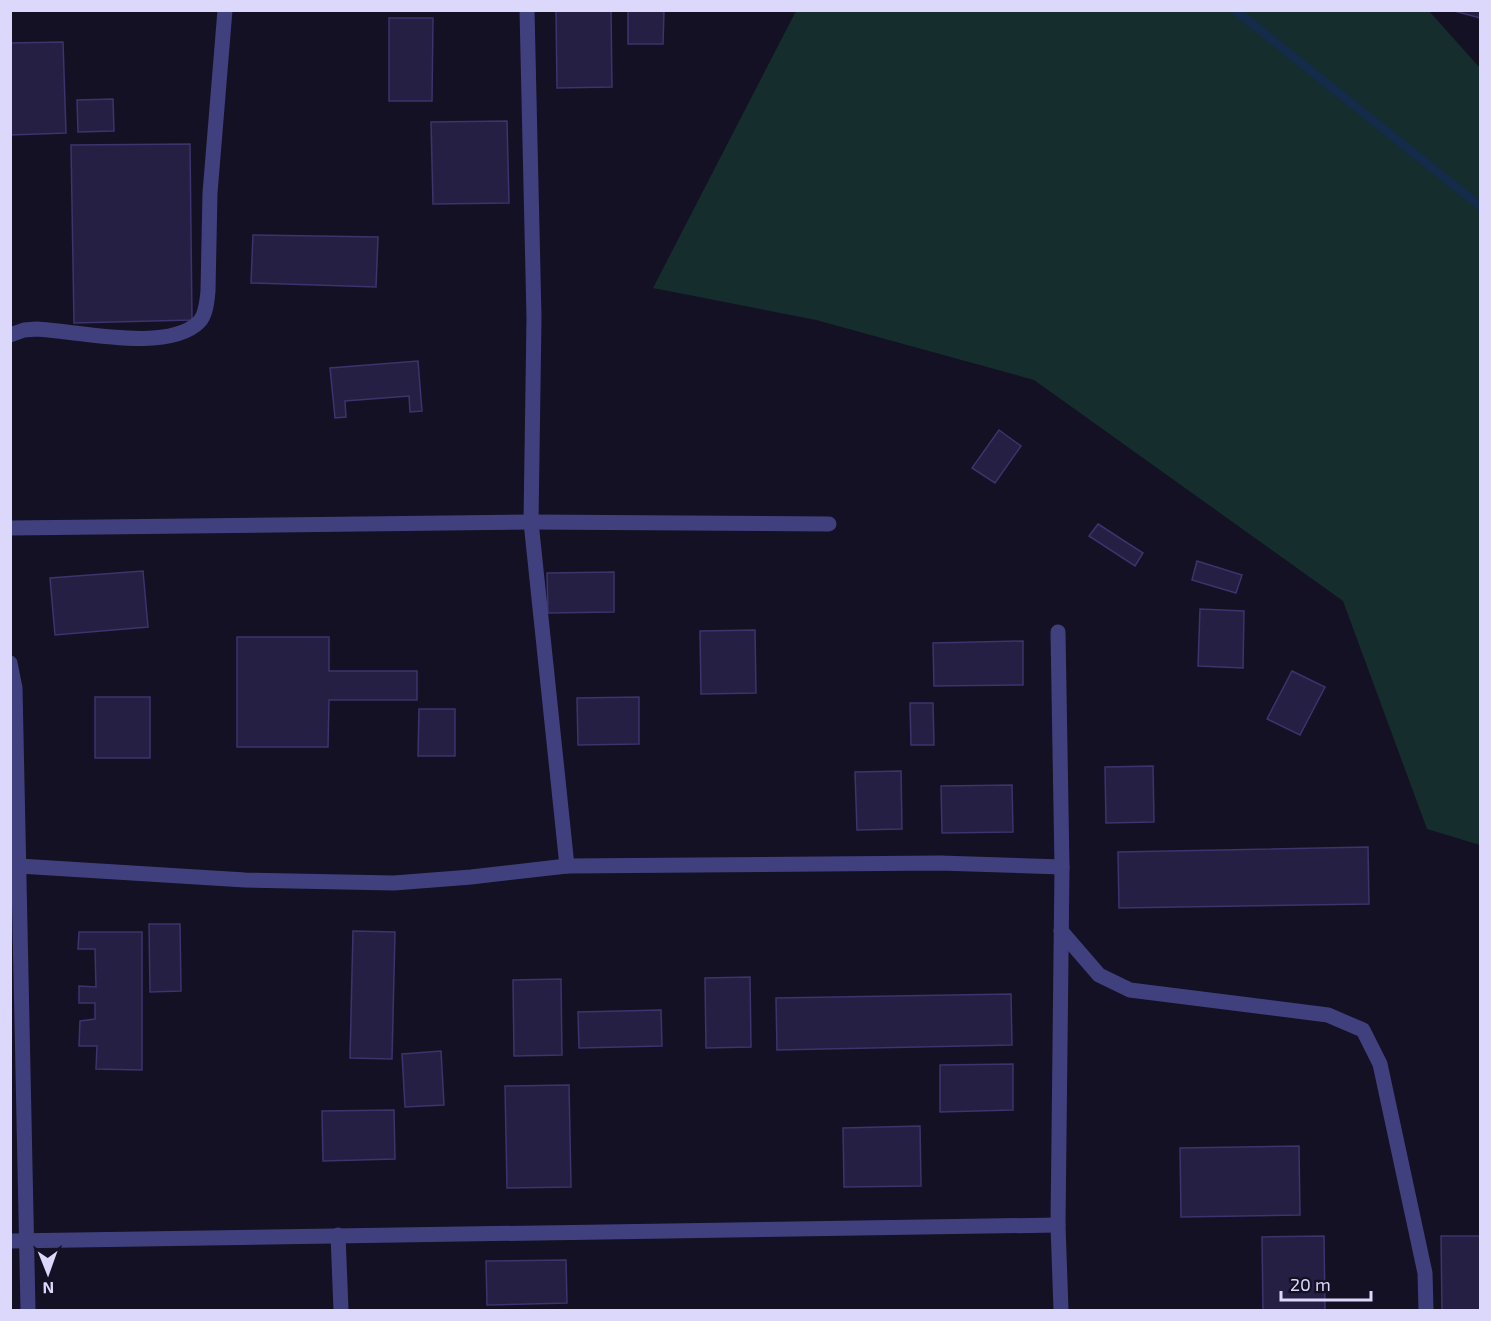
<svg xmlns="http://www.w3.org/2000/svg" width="1491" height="1321" font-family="'Exo 2',sans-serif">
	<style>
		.green { fill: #152d2c }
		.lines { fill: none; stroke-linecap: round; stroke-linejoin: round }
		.stream { stroke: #152b4a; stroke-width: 9 }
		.building { fill: #251f43; stroke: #3d336d; stroke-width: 1.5 }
		.minor { stroke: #41407e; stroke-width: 15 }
	</style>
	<rect width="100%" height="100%" fill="#141124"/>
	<path class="green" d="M796,11H1429L1480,68V845L1427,829L1343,601L1034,380L816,320L653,288Z"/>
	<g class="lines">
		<path class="stream" d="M1235,10L1480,206"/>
	</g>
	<g class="building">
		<path d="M556,10H611L612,87L557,88Z"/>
		<path d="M628,10H664L663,44H628Z"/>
		<path d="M1480,10V18L1454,11V10Z"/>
		<path d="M389,18H433L432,101H389Z"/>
		<path d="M63,42L66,133L10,135V43Z"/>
		<path d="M113,99L114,131L78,132L77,100Z"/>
		<path d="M507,121L509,203L433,204L431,122Z"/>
		<path d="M190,144L192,320L74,323L71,145Z"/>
		<path d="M253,235L378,237L376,287L251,283Z"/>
		<path d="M418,361L422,411L410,412L409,396L345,401L346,417L335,418L330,368Z"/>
		<path d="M999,430L1021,446L995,483L972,468Z"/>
		<path d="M1098,524L1143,553L1135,566L1089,536Z"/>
		<path d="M1197,561L1242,575L1236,593L1192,580Z"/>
		<path d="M143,571L148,627L55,635L50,578Z"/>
		<path d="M614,572V612L548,613L547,573Z"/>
		<path d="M1200,609L1244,611L1243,668L1198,666Z"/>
		<path d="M755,630L756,693L701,694L700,631Z"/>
		<path d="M237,637H329V671H417V700H329L328,747H237Z"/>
		<path d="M1023,641V685L934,686L933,643Z"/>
		<path d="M1292,671L1325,687L1300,735L1267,719Z"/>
		<rect x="95" y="697" width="55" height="61"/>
		<path d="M639,697V744L578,745L577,698Z"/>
		<path d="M910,703H933L934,745H911Z"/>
		<path d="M419,709H455V756H418Z"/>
		<path d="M1153,766L1154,822L1106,823L1105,767Z"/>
		<path d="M901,771L902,829L857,830L855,772Z"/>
		<path d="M1012,785L1013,832L942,833L941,786Z"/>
		<path d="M1368,847L1369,904L1119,908L1118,852Z"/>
		<path d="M149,924H180L181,991L150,992Z"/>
		<path d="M353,931L395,932L392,1059L350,1058Z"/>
		<path d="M79,932H142V1070L96,1069L97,1046H79L80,1021L95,1019V1003H79V986L96,987L95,949H78Z"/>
		<path d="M750,977L751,1047L706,1048L705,978Z"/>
		<path d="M561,979L562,1055L514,1056L513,980Z"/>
		<path d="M1011,994L1012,1045L777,1050L776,998Z"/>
		<path d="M661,1010L662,1046L579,1048L578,1012Z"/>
		<path d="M441,1051L444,1105L405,1107L402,1054Z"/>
		<path d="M1013,1064V1110L940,1112V1065Z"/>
		<path d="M569,1085L571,1187L507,1188L505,1086Z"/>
		<path d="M394,1110L395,1159L323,1161L322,1111Z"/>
		<path d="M920,1126L921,1186L844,1187L843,1128Z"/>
		<path d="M1299,1146L1300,1215L1181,1217L1180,1148Z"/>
		<path d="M1324,1236L1325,1310H1263L1262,1237Z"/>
		<path d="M1441,1236H1480V1310H1442Z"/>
		<path d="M566,1260L567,1303L487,1305L486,1261Z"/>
	</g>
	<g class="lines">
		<g class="minor">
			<path d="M527,10L534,318L531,522L567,866"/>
			<path d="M10,335L24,330L37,329C78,331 168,353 199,322C206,315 207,301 208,291L210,193L225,10"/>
			<path d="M10,528L531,522L829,524"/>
			<path d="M1058,632L1062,867L1058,1225L1061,1310"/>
			<path d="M10,663L15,688L28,1310"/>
			<path d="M19,866L245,880L394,883L471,877L567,866L940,863L1062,867"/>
			<path d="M1061,931L1099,975L1130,990L1328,1015L1363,1030L1380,1064L1425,1273L1426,1310"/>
			<path d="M338,1235L341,1310"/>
			<path d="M10,1241L1058,1225"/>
		</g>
	</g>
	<rect width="1491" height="1321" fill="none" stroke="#dbd8fb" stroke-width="24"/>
	<g transform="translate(48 1273) rotate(179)" stroke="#141124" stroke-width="4.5" paint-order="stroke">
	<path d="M0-4.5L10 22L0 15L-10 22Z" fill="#dbd8fb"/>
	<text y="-9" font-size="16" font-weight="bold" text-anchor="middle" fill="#dbd8fb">N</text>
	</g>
	<path d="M1281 1291v9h90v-9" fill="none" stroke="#dbd8fb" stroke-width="3"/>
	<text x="1290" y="1291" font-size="18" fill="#dbd8fb" stroke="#141124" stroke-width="4.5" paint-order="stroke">20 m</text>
</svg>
